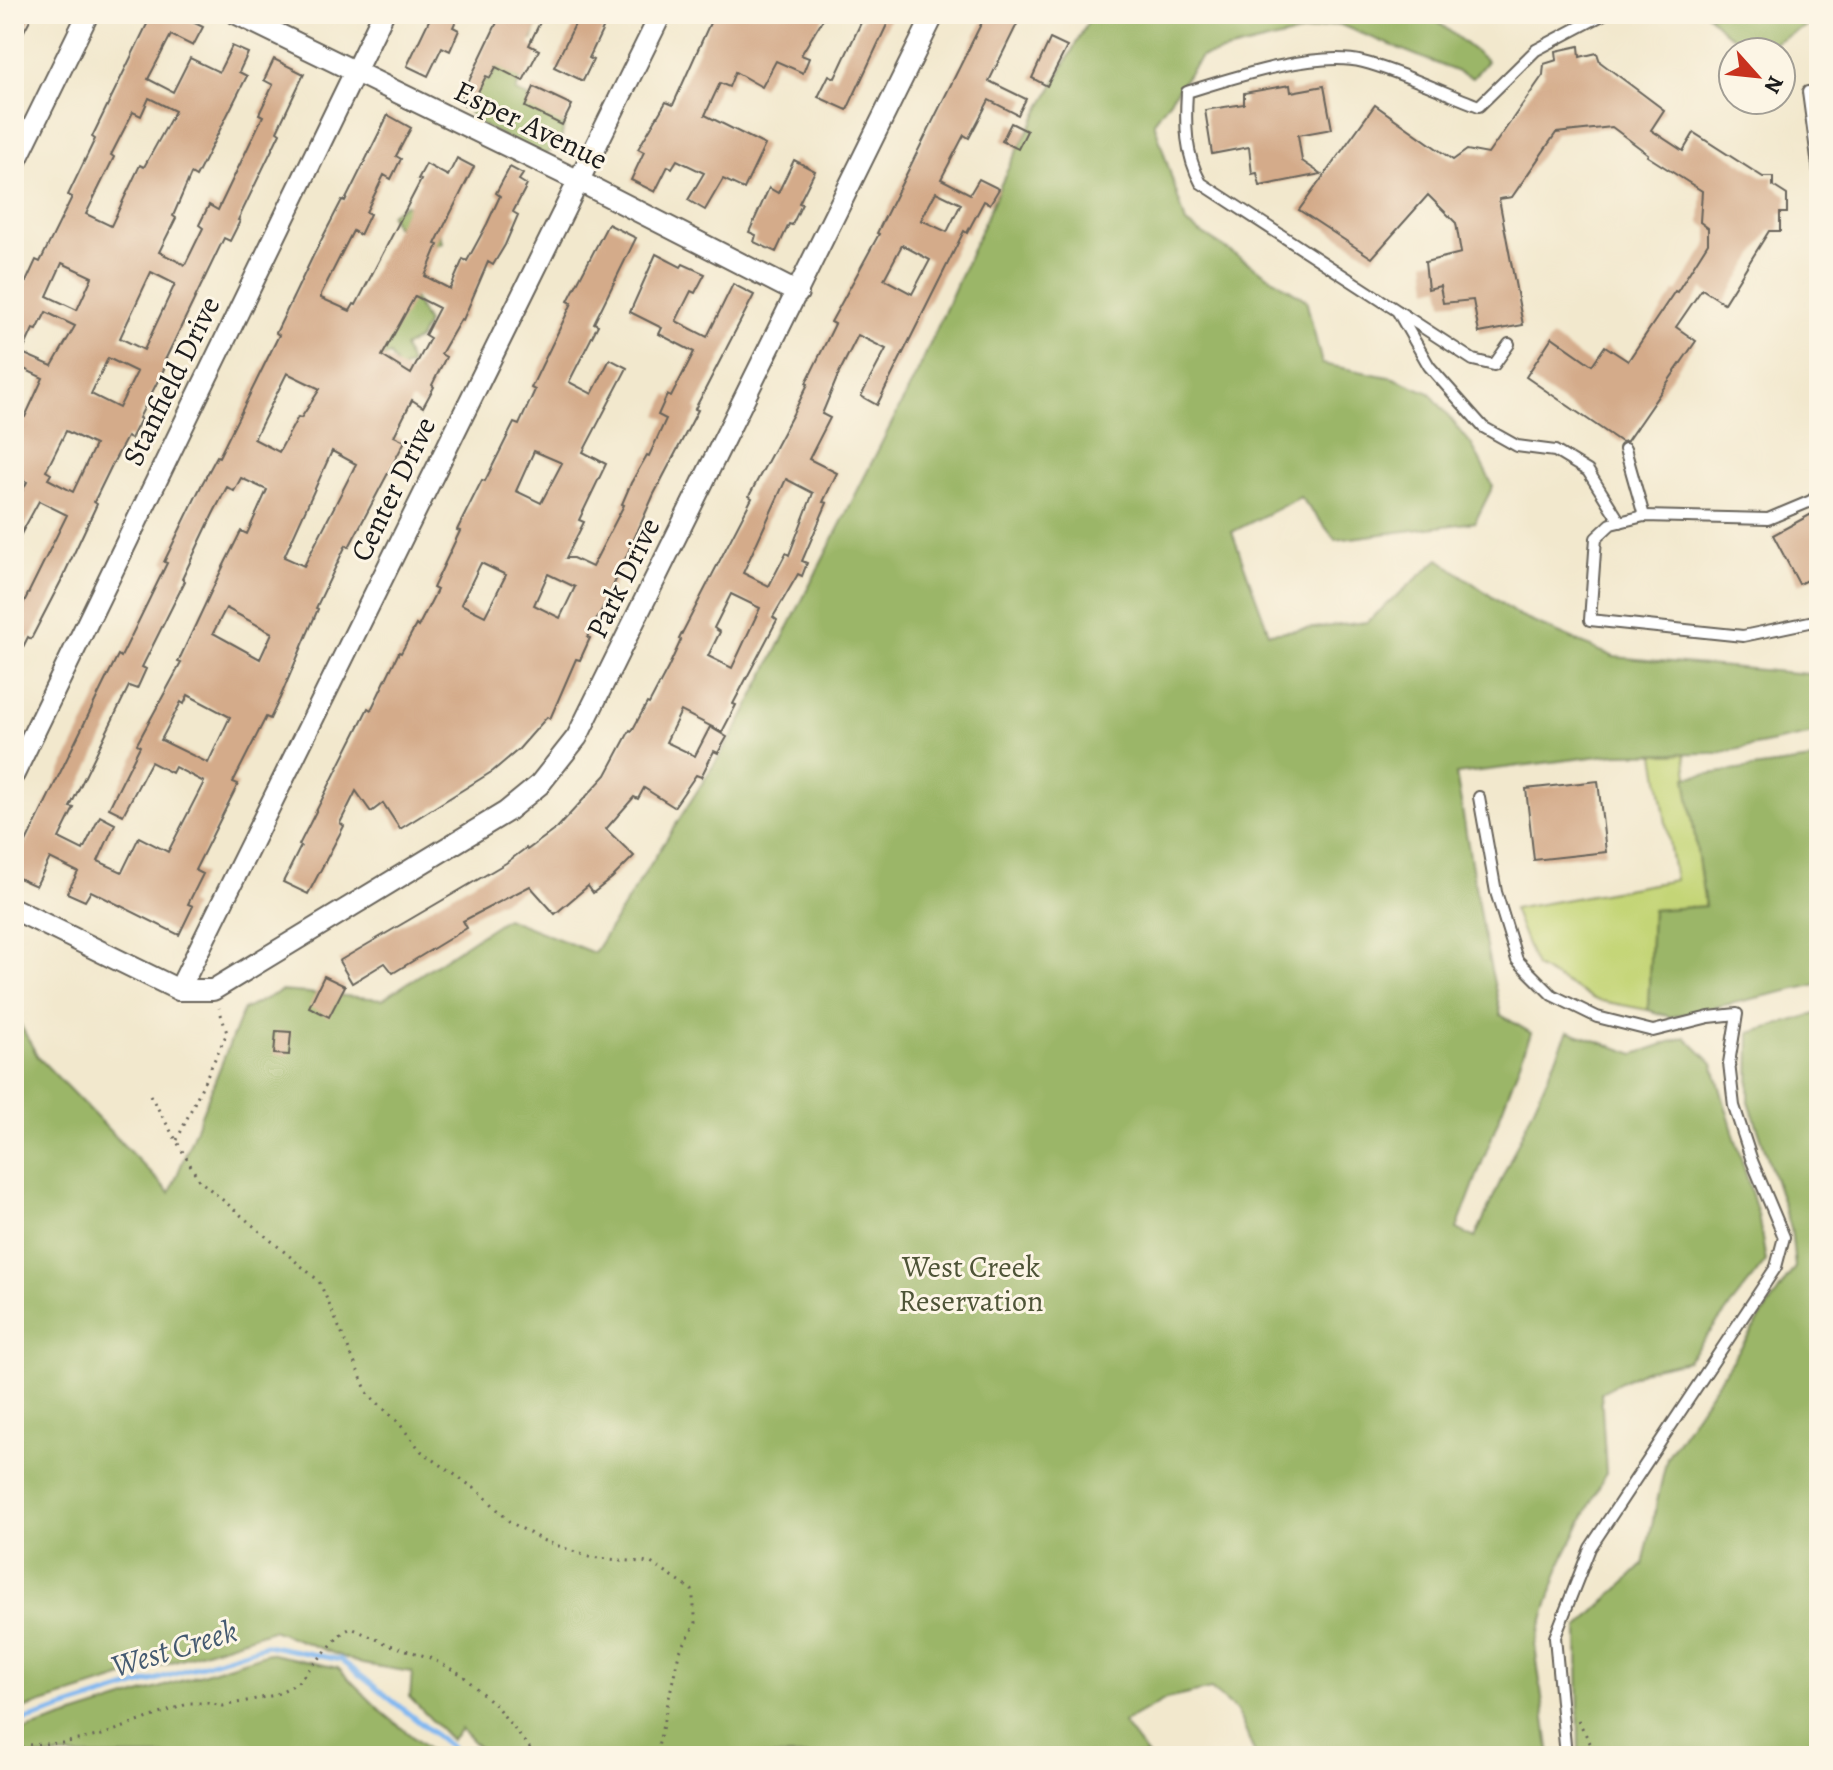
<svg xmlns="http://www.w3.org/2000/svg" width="1833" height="1770" font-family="Alegreya,serif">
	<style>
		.green { fill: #c4d577; stroke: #70784a; stroke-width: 2 }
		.forest { fill: #9bb668; stroke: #5c6942; stroke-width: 2 }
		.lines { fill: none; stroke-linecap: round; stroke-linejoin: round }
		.stream { stroke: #80b7f0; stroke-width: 5 }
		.building { fill: #d4ab8a; fill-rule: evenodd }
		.lane-casing { stroke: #67635a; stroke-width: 14 }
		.street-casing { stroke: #67635a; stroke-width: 24 }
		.path { stroke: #67635a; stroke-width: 3; stroke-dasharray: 2 6; stroke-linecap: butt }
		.lane { stroke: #fff; stroke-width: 10 }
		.street { stroke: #fff; stroke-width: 20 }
		.labels { text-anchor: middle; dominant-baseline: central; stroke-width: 6; stroke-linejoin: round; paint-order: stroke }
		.street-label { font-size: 30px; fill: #1c1c1c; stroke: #fcf5e5 }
		.park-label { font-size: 30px; fill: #4e5437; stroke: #fcf5e5 }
		.water-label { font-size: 32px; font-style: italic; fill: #445a71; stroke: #fcf5e5 }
	</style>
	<rect width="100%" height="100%" fill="#fcf5e5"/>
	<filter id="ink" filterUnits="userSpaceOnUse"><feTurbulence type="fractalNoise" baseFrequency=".0125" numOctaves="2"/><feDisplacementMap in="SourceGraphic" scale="16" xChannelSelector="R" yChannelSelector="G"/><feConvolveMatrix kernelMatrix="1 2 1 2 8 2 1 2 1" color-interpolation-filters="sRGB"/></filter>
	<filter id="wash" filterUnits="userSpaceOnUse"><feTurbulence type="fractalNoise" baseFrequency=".006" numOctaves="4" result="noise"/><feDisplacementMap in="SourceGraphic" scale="32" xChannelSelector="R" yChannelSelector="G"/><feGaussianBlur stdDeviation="1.8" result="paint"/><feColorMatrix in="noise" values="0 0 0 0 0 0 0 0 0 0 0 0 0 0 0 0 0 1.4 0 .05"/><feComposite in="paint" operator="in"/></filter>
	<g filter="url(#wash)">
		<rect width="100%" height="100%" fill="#f2e8cd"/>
		<path class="green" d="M1685,753L1705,907L1652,910L1648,1010L1596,1000L1536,967L1513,909L1675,880L1655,754Z"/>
		<g class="forest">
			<path d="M1092,14H1428L1487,61L1473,78L1338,24L1201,57L1154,122L1186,223L1306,300L1322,364L1394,378L1430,393L1472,445L1493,486L1475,522L1336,540L1300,497L1232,532L1269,633L1367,622L1439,559L1519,616L1614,657L1819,675V733L1719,753L1616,754L1456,774L1483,933L1501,1015L1531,1033L1457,1229L1475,1238L1568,1031L1635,1054L1685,1037L1713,1064L1758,1215L1766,1261L1687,1361L1645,1370L1601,1392L1606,1473L1561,1563L1535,1645L1550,1756H1256L1237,1711L1211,1689L1166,1699L1123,1723L1148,1756H487L461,1729L451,1740L410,1698L412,1672L362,1664L272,1630L14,1712V1013L38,1057L170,1193L243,1010L281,991L383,999L506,918L594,953L738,727L919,369L1009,166Z"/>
			<path d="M1707,14H1819V20L1755,52L1724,31Z"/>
			<path d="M533,17L536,28L532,40L519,43L525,55L514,61L520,80L516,92L547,106L564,125L560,145L542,156L483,126L469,112L471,89L476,79L489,80C502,62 507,51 501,29L508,19L514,33L523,21Z"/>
			<path d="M405,204L439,227L442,243L417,251L408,287L427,323L419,339L404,347L411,365L399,370L390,355L372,361L411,230L396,227L390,214Z"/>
			<path d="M1819,759V984L1671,1017L1648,1010L1652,910L1705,906L1686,777Z"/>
			<path d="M1819,1013V1756H1579L1578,1628L1643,1565L1667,1457L1795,1267L1791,1228L1749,1101L1750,1033Z"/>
			<path d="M268,1653L338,1668L382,1712L436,1756H14V1734Z"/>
		</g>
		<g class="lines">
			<path class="stream" d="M14,1724L266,1645L341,1660L462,1756"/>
		</g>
		<g id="blocks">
			<g class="building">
				<path d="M14,14H33L14,50Z"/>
				<path d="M152,14H176L203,27L193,46L171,35L148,79L173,92L190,58L219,72L232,46L248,53L239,72L247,76L196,177L191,174L173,216L176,218L159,252L185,265L203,228L199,225L209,205L218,210L263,116L259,114L273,85L264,80L274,59L304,74L277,131L280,133L238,220L240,221L230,241L224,238L165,360L168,361L139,418L141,419L131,439L127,437L112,465L94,502L97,504L61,581L31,639L28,637L14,665V604L21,608L67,515L39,501L14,547V507L27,482L14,476V432L22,416L25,417L43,378L16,365L14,370V308L36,260L40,262L72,197L68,195L95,139L92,137ZM149,98L175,111L144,167L140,165L111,226L86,214L114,157L111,155L133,112L141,116ZM62,263L92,277L77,310L47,296ZM151,272L175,284L144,350L120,338ZM46,312L75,326L52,366L22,353L33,329L37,330ZM108,358L137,372L119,408L91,394ZM66,431L95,445L73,492L48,479L51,474L46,471Z"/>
				<path d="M432,14H459L453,27L459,30L450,51L442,47L428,76L407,66Z"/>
				<path d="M501,14H544L529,45L539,50L523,81L496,67L490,78L486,76L470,108L459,102Z"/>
				<path d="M580,14H610L589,58L593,60L583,81L554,67Z"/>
				<path d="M714,14H826L801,55L809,58L803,73L776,61L762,87L735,72L729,87L720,83L705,115L765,145L744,189L723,179L705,210L688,200L704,173L677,160L672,168L668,166L655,192L631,180L644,152L638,149L666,102L673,105Z"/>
				<path d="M865,14H892L847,110L818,97L829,75L835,78Z"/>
				<path d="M986,14H1022L989,81L1026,99L1018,115L989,100L969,138L964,135L941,179L970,194L979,179L999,189L990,204L984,201L967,233L964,231L877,405L861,396L886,349L858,335L839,373L822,414L830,418L809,459L837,473L823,502L827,503L802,561L807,563L802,576L798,574L773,617L777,620L733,704L736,705L722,732L681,711L666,742L695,756L710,727L727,737L718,753L714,751L701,777L696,775L674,807L644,788L638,799L634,797L606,829L634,856L612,878L593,893L588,886L555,914L530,886L463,921L467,928L393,973L385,963L352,983L339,961L506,863L526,848L527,850L557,828L606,775L630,730L632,731L647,703L649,704L668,668L681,640L679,639L752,498L749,496L794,412L808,384L806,383L835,324L831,322L879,234L877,233ZM936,192L961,204L947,232L921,220ZM902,245L930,260L912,294L884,279ZM786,479L813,493L789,555L786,553L769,586L743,573ZM731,594L760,608L732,668L708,656L720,632L714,628Z"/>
				<path d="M1050,39L1067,47L1047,86L1032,78Z"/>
				<path d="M1579,46L1580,57L1597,53L1600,62L1664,110L1651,130L1683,151L1694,133L1763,177H1773V186L1787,195V213H1780V231H1769L1724,303L1702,289L1676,327L1696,341L1627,441L1621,442L1526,377L1552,337L1592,365L1605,346L1628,361L1675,291L1677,292L1708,243V228L1700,222L1702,191L1647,156L1648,154L1612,127L1556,133L1512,197L1499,199L1523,325L1479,333L1473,300L1443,303L1440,286L1428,289L1425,262L1461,253L1456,223L1428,195L1372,258L1299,210L1375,105L1453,160L1467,150L1488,154L1543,75L1544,64L1557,60L1556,51Z"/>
				<path d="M1290,85L1291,92L1324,86L1332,129L1298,135L1302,161L1321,174L1260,186L1257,173L1252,174L1249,147L1212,154L1205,110L1244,104V93Z"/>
				<path d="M534,87L572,105L562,125L525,107Z"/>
				<path d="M388,115L411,128L396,156L401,159L391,179L384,175L366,212L370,214L360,235L353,231L321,294V298L350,311L354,304L356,305L421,180L418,179L426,164L448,176L457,158L474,167L435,244L438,245L425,276L450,289L463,259L467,261L487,224L500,196L496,193L510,167L523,174L519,180L527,185L513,212L518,215L505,245L493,265L488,262L463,320L461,319L441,354L446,357L432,385L434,387L423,407L412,400L394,436L405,441L349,547L346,545L316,608L318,609L280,698L270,719L266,717L233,782L238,784L195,870L203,874L188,904L193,906L179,935L91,891L85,901L67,893L78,872L50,858L36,886L14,876V867L104,683L118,655L121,657L167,563L164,562L202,484L217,456L219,457L279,335L276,333L313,256L342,200L345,201ZM415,296L439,308L425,335L430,338L411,374L382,356ZM287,373L320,389L301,418L298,417L279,452L254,439ZM332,451L356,464L304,566L284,557ZM241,478L267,490L247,534L241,531L218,577L178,662L181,663L137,744L140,746L109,808L123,815L151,762L172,773L175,767L204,782L168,852L139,837L122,872L98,861L115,824L100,816L83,850L59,838L74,808L70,807L129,686L137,689L146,669L142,667L185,581L182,579L213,514L227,487L234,491ZM226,608L272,633L260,659L213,633ZM188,695L230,717L208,763L161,740L181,702L184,704Z"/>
				<path d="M1011,123L1027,131L1018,149L1002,141Z"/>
				<path d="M794,160L815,171L799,203L802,204L792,225L789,224L776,252L754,242L756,235L749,232L769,188L778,193Z"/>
				<path d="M608,224L636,238L594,323L598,325L569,382L592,394L610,359L627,368L583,452L606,464L579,520L584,522L566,558H573L592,567L624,505L622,504L631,483L647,455L649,456L666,419L658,415L667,395L671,397L694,352L659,334L662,328L630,312L656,254L681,267L683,264L705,274L695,293L691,291L676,321L707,337L733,284L754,295L695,409L698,410L654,494L606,602L587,637L590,638L580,660L576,659L550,719L547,717L519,749L493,771L400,829L383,803L371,812L356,791L340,823L344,826L308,894L283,882L301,846L299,845L368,708L371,710L399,652L401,653L416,625L418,627L437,590L433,588L460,531L457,530L482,480L485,481L514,423L519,425L535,390L531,388L572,303L568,301ZM534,451L562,463L541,503L516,491ZM481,563L506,575L485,616L461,604ZM548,574L575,587L560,618L534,605Z"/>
				<path d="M1819,510V574L1799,584L1773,535Z"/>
				<path d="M1598,781L1606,852L1534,860L1526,789Z"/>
				<path d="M324,976L345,986L329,1017L309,1007Z"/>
				<path d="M276,1031L291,1032L289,1055L274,1054Z"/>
			</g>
		</g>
	</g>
	<g filter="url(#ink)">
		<use href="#blocks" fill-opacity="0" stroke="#67635a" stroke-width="2"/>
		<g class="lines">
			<defs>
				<g id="lane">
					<path d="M1808,92L1819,173"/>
					<path d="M1398,312L1429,366L1483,427L1517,446L1555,451L1588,471L1620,522"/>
					<path d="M1509,344L1494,365L1473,360L1201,183C1185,154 1185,124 1187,92C1232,78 1317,50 1363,62C1402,72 1441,92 1479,106L1536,50L1604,14"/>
					<path d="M1625,449L1644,516"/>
					<path d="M1819,494L1811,501L1768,519L1644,516L1611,524L1596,538L1590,620L1743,636L1819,620"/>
					<path d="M1479,797L1496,892L1517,960L1552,995L1597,1017L1653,1031L1709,1017L1737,1014L1729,1063L1734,1106L1752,1161L1784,1237L1776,1267L1590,1548L1555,1637L1566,1756"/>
				</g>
				<g id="street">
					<path d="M237,14L579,181L798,293"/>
					<path d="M14,165L88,14"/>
					<path d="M14,774L383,14"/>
					<path d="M14,909L179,990H213L506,812L539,785L577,737L934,14"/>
					<path d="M179,990L661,14"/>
				</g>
			</defs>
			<use href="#lane" class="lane-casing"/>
			<use href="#street" class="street-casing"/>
			<g class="path">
				<path d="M150,1095L199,1180L319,1281L368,1394L398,1422L421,1451L481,1493L510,1522L542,1540L589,1557L651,1563L692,1590L696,1623L679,1653L656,1756"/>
				<path d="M177,1140L227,1033L219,1008"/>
				<path d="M1578,1720L1597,1756"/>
				<path d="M14,1750L27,1745L63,1743L102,1735L190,1703H207L223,1706L275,1695L297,1683L342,1633L351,1628L387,1644L428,1657L461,1674L496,1706L536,1756"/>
			</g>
			<use href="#lane" class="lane"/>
			<use href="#street" class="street"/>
		</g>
	</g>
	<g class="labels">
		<g class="street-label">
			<text transform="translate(531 125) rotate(26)">Esper Avenue</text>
			<text transform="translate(171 381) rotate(-64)">Stanfield Drive</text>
			<text transform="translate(393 489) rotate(-64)">Center Drive</text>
			<text transform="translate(623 578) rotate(-64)">Park Drive</text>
		</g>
		<g class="park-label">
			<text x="971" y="1267">West Creek<tspan x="971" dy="34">Reservation</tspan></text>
		</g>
		<g class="water-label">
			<text transform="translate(174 1648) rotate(-17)">West Creek</text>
		</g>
	</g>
	<rect width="1833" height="1770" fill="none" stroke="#fcf5e5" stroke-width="48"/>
	<g transform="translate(1757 76) rotate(117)"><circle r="38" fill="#fcf5e5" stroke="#a29e95" stroke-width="2"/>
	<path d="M0-6L14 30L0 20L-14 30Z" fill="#c8321e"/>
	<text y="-12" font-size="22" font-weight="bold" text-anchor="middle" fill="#1c1c1c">N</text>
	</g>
</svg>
